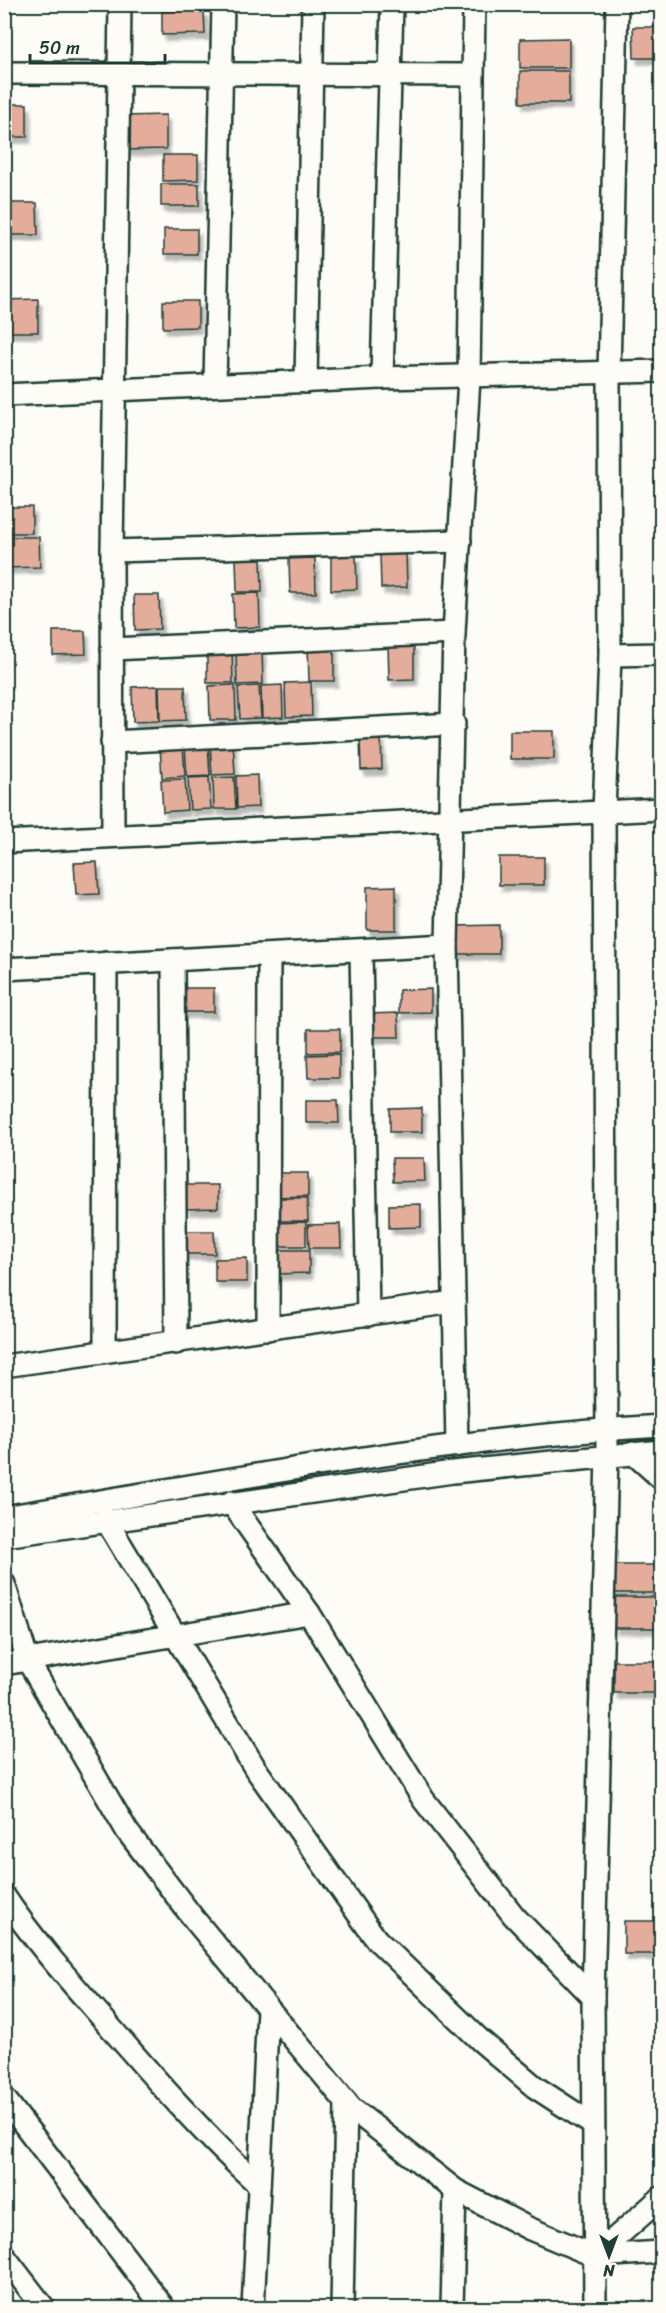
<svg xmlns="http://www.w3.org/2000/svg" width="666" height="2313" font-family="Sriracha,sans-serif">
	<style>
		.building { fill: #e4ad9b; stroke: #1f3d34; stroke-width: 1.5; filter: url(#shadow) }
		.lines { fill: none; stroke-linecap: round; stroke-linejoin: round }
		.minor-casing { stroke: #1f3d34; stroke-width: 26 }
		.minor { stroke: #fdfcf7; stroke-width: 21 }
	</style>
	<defs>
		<filter id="shadow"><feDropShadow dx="3.5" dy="6" stdDeviation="1.5" flood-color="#0004"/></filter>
	</defs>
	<rect width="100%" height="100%" fill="#fdfcf7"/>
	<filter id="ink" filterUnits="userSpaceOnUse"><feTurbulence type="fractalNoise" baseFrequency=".0167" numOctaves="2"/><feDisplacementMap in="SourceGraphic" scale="12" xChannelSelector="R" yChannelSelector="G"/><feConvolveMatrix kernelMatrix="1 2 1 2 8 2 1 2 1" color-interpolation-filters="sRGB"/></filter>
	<g filter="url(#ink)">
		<g class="building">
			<path d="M162,11H204L205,34L162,35Z"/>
			<path d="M633,27H662V58H634Z"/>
			<path d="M569,38V68H520V39Z"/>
			<rect x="520" y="71" width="49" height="32"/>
			<rect x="4" y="104" width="23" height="33"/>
			<path d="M166,115V149L123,150V116Z"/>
			<path d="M163,155H198V180L163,181Z"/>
			<rect x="161" y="184" width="38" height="22"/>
			<path d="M4,203H37L38,235H4Z"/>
			<rect x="164" y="229" width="33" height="25"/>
			<path d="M38,299V332H4V300Z"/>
			<path d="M163,301H198V327L163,328Z"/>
			<rect x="4" y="507" width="28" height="26"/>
			<path d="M4,537H39L40,567L4,568Z"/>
			<path d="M406,552L407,587L381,588L380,553Z"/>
			<path d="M331,555H356L357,589L331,590Z"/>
			<path d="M261,557L262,592H237L236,558Z"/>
			<path d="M315,558L316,593H290L289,559Z"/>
			<path d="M259,593L260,627L234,628L233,594Z"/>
			<path d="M134,595H159L160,629L135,630Z"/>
			<path d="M53,631H85L86,654L53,655Z"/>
			<path d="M388,645H414V679L389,680Z"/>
			<path d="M334,646V681H309L308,647Z"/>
			<path d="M232,648L233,683H207V649Z"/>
			<path d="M262,650L263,684L237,685L236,651Z"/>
			<path d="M311,682L312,716L286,717L285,683Z"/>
			<path d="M235,685L236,720H210L209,686Z"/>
			<path d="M282,685L283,717L262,718L261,686Z"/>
			<path d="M158,686L159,721L133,722L132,687Z"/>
			<path d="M159,686H185L186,720L160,721Z"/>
			<path d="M259,686L261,718L240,719L238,687Z"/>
			<rect x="510" y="731" width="44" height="28"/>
			<path d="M381,737L382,769L361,770L360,738Z"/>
			<path d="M233,742L235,774L212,775L210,743Z"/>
			<path d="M208,744L210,776L187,777L185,745Z"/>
			<path d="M183,745L185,776L162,778L160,746Z"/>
			<path d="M257,775L258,807L237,808L236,776Z"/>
			<path d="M209,777L211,809L190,810L188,778Z"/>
			<path d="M234,777L236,809H214L213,778Z"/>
			<path d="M185,779L187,810L163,812L161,780Z"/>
			<rect x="499" y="857" width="45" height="28"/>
			<path d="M97,862L99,894L76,895L74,863Z"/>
			<path d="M396,886V930H367V887Z"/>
			<path d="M499,925V954H454V926Z"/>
			<rect x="182" y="988" width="32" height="24"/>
			<path d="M431,989V1012L399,1013V990Z"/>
			<path d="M398,1013L399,1037H367V1014Z"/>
			<path d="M308,1029H340V1052L308,1053Z"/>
			<path d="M339,1054V1078H308L307,1055Z"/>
			<path d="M306,1100H338L339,1123H306Z"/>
			<path d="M422,1108V1132H390V1109Z"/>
			<path d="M392,1158H424L425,1181L393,1182Z"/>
			<path d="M276,1173H308V1196L276,1197Z"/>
			<path d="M186,1185H218V1208L186,1209Z"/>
			<path d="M275,1198H307L308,1221H276Z"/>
			<path d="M421,1204V1227L389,1228V1205Z"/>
			<path d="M306,1222V1246H274V1223Z"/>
			<path d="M340,1224L341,1248H309L308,1225Z"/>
			<path d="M183,1231H214L215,1254H183Z"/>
			<path d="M277,1250H309V1273L277,1274Z"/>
			<path d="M247,1258V1282H215V1259Z"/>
			<rect x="611" y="1565" width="51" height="28"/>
			<rect x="614" y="1597" width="48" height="31"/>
			<rect x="614" y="1661" width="46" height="32"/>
			<rect x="624" y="1921" width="38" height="33"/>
		</g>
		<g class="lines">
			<defs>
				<g id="minor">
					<path d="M4,73L472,75"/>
					<path d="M382,378L392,4"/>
					<path d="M306,382L313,4"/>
					<path d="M215,385L223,4"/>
					<path d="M4,395L382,378L662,371"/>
					<path d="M112,551L460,541"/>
					<path d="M112,649L454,633"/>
					<path d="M610,655L662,654"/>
					<path d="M112,742L454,724"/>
					<path d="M113,835L112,551L120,4"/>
					<path d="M4,842L662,809"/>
					<path d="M361,951L368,1315"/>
					<path d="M173,960L176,1343"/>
					<path d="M4,969L447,945"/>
					<path d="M268,1329L269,956"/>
					<path d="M105,1351L106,963"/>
					<path d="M4,1366L454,1302"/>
					<path d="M457,1445L447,945L454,633L469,378L474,4"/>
					<path d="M633,1453L662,1479"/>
					<path d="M231,1502L309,1613L423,1799L514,1916L593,1997"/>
					<path d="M4,1517C222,1482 441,1438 662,1426"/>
					<path d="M106,1520L255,1768L376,1939L480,2040L535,2087L592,2124"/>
					<path d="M4,1536L453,1472L662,1451"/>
					<path d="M4,1584L28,1661L127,1831L194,1919L351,2108L455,2190L528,2228L595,2256L662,2252"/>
					<path d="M4,1664L309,1613"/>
					<path d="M4,1896C34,1941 70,1981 105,2021C154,2078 204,2135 259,2185"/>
					<path d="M4,2098L164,2308"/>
					<path d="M4,2256L44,2308"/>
					<path d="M595,2256L662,2197"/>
					<path d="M253,2308L268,2009"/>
					<path d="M342,2308L346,2102"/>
					<path d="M452,2308L455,2190"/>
					<path d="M595,2308L593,1997L607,1455L604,812L610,655L609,375L617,4"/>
				</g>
			</defs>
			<use href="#minor" class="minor-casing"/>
			<use href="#minor" class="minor"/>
		</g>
	</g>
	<rect width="666" height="2313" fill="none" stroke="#fdfcf7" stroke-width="24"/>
	<rect x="12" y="12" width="642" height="2289" fill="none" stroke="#1f3d34" stroke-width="2" filter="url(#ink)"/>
	<g transform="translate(609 2256) rotate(180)" stroke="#fdfcf7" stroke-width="4.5" paint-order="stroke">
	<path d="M0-4.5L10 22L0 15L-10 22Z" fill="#1f3d34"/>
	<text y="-9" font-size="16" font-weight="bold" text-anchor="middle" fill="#1f3d34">N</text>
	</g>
	<path d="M30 54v9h135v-9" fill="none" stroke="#1f3d34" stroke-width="3"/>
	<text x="39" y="54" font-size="18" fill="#1f3d34" stroke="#fdfcf7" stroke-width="4.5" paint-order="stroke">50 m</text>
</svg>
